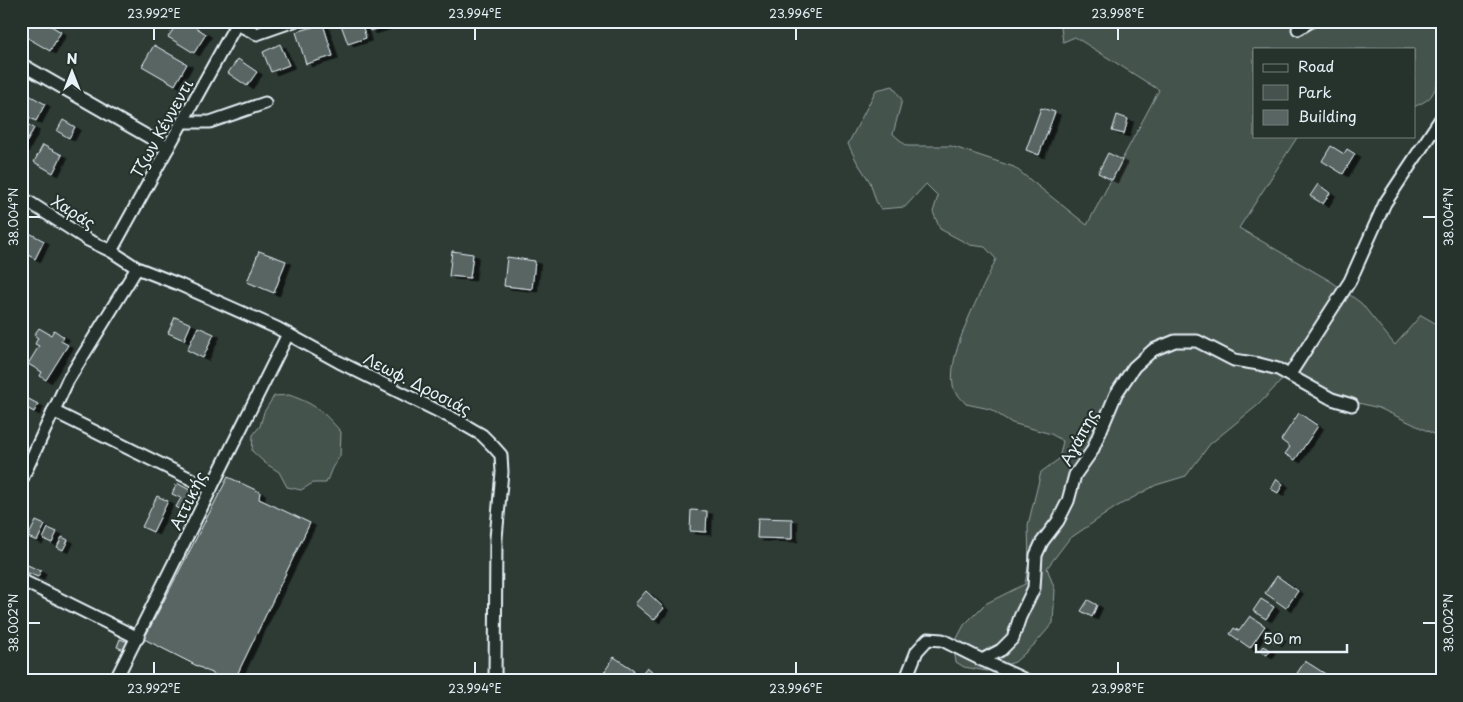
<svg xmlns="http://www.w3.org/2000/svg" width="1463" height="702" font-family="'Playpen Sans',sans-serif">
	<style>
		.green { fill: #45524e; stroke: #96a2a3 }
		.building { fill: #596563; stroke: #e8f1f8; filter: url(#shadow) }
		.lines { fill: none; stroke-linecap: round; stroke-linejoin: round }
		.minor-casing { stroke: #e8f1f8; stroke-width: 15 }
		.minor { stroke: #26332d; stroke-width: 11 }
		.ticks { fill: none; stroke: #e8f1f8; stroke-width: 2 }
		.labels { text-anchor: middle; dominant-baseline: central; stroke-width: 4.5; stroke-linejoin: round; paint-order: stroke }
		.street-label { font-size: 16px; fill: #e8f1f8; stroke: #26332d }
		.neatline { fill: none; stroke: #e8f1f8; stroke-width: 2 }
		.ticks-label { font-size: 12px; text-anchor: middle; fill: #e8f1f8 }
	</style>
	<defs>
		<filter id="shadow"><feDropShadow dx="5.5" dy="3" stdDeviation="0" flood-color="#0009"/></filter>
	</defs>
	<rect width="100%" height="100%" fill="#2e3b35"/>
	<filter id="ink" filterUnits="userSpaceOnUse"><feTurbulence type="fractalNoise" baseFrequency=".02" numOctaves="2"/><feDisplacementMap in="SourceGraphic" scale="10" xChannelSelector="R" yChannelSelector="G"/><feConvolveMatrix kernelMatrix="1 2 1 2 8 2 1 2 1" color-interpolation-filters="sRGB"/></filter>
	<g filter="url(#ink)">
		<g class="green">
			<path d="M1060,21H1439C1442,46 1446,74 1431,96C1428,101 1419,104 1414,107V49H1254V136H1298L1239,228L1332,282L1361,303L1395,345L1421,315L1442,327V444L1436,435L1379,408L1334,397L1299,375L1281,381L1258,405L1210,444L1186,476L1156,485L1116,507L1069,539L1047,568L1055,590L1053,623L1034,645L1015,662L987,671L964,667L956,662L953,646L964,625L985,604L1025,584L1029,562L1028,525L1041,472L1059,459L1063,441L1051,434L1012,423L990,409L966,404C962,399 954,392 953,385C947,352 982,291 996,259L985,247L970,245L940,229L933,212L938,196L926,184L905,207L881,209L876,201L870,182L857,162L848,144L876,90L893,86L902,100L893,134L907,146H951L1014,167L1087,225L1159,90L1075,37L1063,42Z"/>
			<path d="M289,395C315,404 323,411 341,432L340,456L332,468L326,483H313L301,490L287,487L279,472L265,463L252,451L253,435L260,426L264,412L274,396Z"/>
		</g>
		<g class="building">
			<path d="M21,21H43L61,32L50,51L21,34Z"/>
			<path d="M179,21H186L206,34L194,53L168,37Z"/>
			<path d="M361,21L366,38L348,44L340,22Z"/>
			<path d="M367,21H389L390,25L370,31Z"/>
			<path d="M323,24L333,56L306,64L296,32Z"/>
			<path d="M280,44L289,65L271,72L263,52Z"/>
			<path d="M154,45L187,64L175,85L142,66Z"/>
			<path d="M238,59L257,72L247,86L228,73Z"/>
			<path d="M29,95L45,104L36,121L21,113Z"/>
			<path d="M1041,108L1055,112L1039,155L1026,150Z"/>
			<path d="M1117,115L1128,119L1124,134L1112,131Z"/>
			<path d="M63,120L75,127L69,138L57,131Z"/>
			<path d="M21,121L34,128L22,151L21,150Z"/>
			<path d="M43,145L62,155L53,173L34,162Z"/>
			<path d="M1331,146L1344,154L1347,149L1355,154L1343,174L1322,161Z"/>
			<path d="M1108,153L1122,160L1112,180L1098,173Z"/>
			<path d="M1318,184L1330,193L1323,204L1310,196Z"/>
			<path d="M22,229L44,241L35,259L21,251Z"/>
			<path d="M259,251L286,261L274,293L247,282Z"/>
			<path d="M452,251L473,254L470,278L449,276Z"/>
			<path d="M507,257L535,261L532,289L504,286Z"/>
			<path d="M175,317L191,324L184,340L168,333Z"/>
			<path d="M198,327L214,334L203,358L187,350Z"/>
			<path d="M39,328L51,335L54,330L64,337L61,341L68,345L46,380L40,376L42,372L28,364L39,346L35,344L38,338L34,335Z"/>
			<path d="M21,395L38,404L34,412L21,405Z"/>
			<path d="M1299,413L1318,426L1295,460L1285,454L1290,447L1281,440Z"/>
			<path d="M228,477L260,492L259,499L310,523L234,681H227L144,639Z"/>
			<path d="M1277,479L1283,484L1278,493L1271,489Z"/>
			<path d="M177,483L197,494L187,513L176,507L181,498L172,494Z"/>
			<path d="M157,496L168,501L153,532L142,527Z"/>
			<path d="M691,510L707,511L706,532L690,531Z"/>
			<path d="M758,518L792,519V539L757,538Z"/>
			<path d="M36,521L45,525L37,541L28,537Z"/>
			<path d="M48,528L57,532L52,543L43,539Z"/>
			<path d="M62,537L68,540L63,550L57,547Z"/>
			<path d="M23,563L41,571L38,577L21,570Z"/>
			<path d="M1277,576L1298,591L1286,608L1265,593Z"/>
			<path d="M646,591L664,608L654,620L635,604Z"/>
			<path d="M1261,599L1274,607L1266,619L1253,611Z"/>
			<path d="M1088,600L1097,605L1092,617L1081,611Z"/>
			<path d="M1250,616L1265,626L1250,648L1230,634L1234,628L1239,631Z"/>
			<path d="M1274,633L1281,638L1277,643L1270,639Z"/>
			<path d="M120,639L128,642L124,650L117,647Z"/>
			<path d="M1264,646L1270,651L1267,655L1260,651Z"/>
			<path d="M614,657L634,670L627,681H607L601,677Z"/>
			<path d="M1305,661L1327,675L1323,681H1292Z"/>
			<path d="M647,667L664,681H636Z"/>
		</g>
		<g class="lines">
			<defs>
				<g id="minor">
					<path d="M231,21L257,34L294,21"/>
					<path d="M1298,29L1311,21"/>
					<path d="M21,64L168,148"/>
					<path d="M183,122H210L265,103"/>
					<path d="M21,197L88,240L111,251L137,268L178,284L277,328L339,362L456,420L482,435L492,445L501,455L502,472L496,538L495,681"/>
					<path d="M111,251L238,21"/>
					<path d="M1290,374L1350,281L1385,203L1442,117"/>
					<path d="M53,411L211,489"/>
					<path d="M21,481L68,380L137,268"/>
					<path d="M21,580L138,638"/>
					<path d="M982,660L1028,681"/>
					<path d="M115,681L288,334"/>
					<path d="M905,681L917,651L928,639L942,640L982,660L1001,650L1013,638L1020,617L1034,588L1036,555L1042,542L1058,521L1068,501L1075,475L1092,451L1116,394L1134,367L1153,350L1175,341H1197L1234,360L1259,364L1278,369L1332,399L1352,405"/>
				</g>
			</defs>
			<use href="#minor" class="minor-casing"/>
			<use href="#minor" class="minor"/>
		</g>
	</g>
	<path class="ticks" d="M154,28V40M475,28V40M796,28V40M1118,28V40M28,217H40M1423,217H1436M28,623H40M1423,623H1436M154,662V674M475,662V674M796,662V674M1118,662V674"/>
	<g class="labels">
		<g class="street-label">
			<text transform="translate(161 128) rotate(-61)">Τζων Κέννεντι</text>
			<text transform="translate(74 211) rotate(32)">Χαράς</text>
			<text transform="translate(418 383) rotate(27)">Λεωφ. Δροσιάς</text>
			<text transform="translate(1078 437) rotate(-62)">Αγάπης</text>
			<text transform="translate(187 500) rotate(-64)">Αττικής</text>
		</g>
	</g>
	<rect width="1463" height="702" fill="none" stroke="#26332d" stroke-width="55"/>
	<rect x="1253" y="48" width="162" height="90" fill="#26332d" stroke="#747f7e"/>
	<rect x="1263" y="64" width="25" height="8" fill="#26332d" stroke="#747f7e"/>
	<text x="1298" y="72" font-size="15" fill="#e8f1f8">Road</text>
	<rect x="1263" y="85" width="25" height="15" fill="#45524e" stroke="#747f7e"/>
	<text x="1298" y="98" font-size="15" fill="#e8f1f8">Park</text>
	<rect x="1263" y="110" width="25" height="15" fill="#596563" stroke="#747f7e"/>
	<text x="1298" y="122" font-size="15" fill="#e8f1f8">Building</text>
	<g transform="translate(72 72)" stroke="#26332d" stroke-width="4" paint-order="stroke">
	<path d="M0-4L9 19L0 12L-9 19Z" fill="#e8f1f8"/>
	<text y="-8" font-size="14" font-weight="bold" text-anchor="middle" fill="#e8f1f8">N</text>
	</g>
	<path d="M1256 644v8h91v-8" fill="none" stroke="#e8f1f8" stroke-width="2.5"/>
	<text x="1263" y="644" font-size="15" fill="#e8f1f8" stroke="#26332d" stroke-width="4" paint-order="stroke">50 m</text>
	<rect x="28" y="28" width="1408" height="646" class="neatline"/>
	<g class="ticks-label">
		<text x="154" y="18">23.992°E</text>
		<text x="475" y="18">23.994°E</text>
		<text x="796" y="18">23.996°E</text>
		<text x="1118" y="18">23.998°E</text>
		<text transform="translate(14 217) rotate(-90)" y="4">38.004°N</text>
		<text transform="translate(1449 217) rotate(-90)" y="4">38.004°N</text>
		<text transform="translate(14 623) rotate(-90)" y="4">38.002°N</text>
		<text transform="translate(1449 623) rotate(-90)" y="4">38.002°N</text>
		<text x="154" y="693">23.992°E</text>
		<text x="475" y="693">23.994°E</text>
		<text x="796" y="693">23.996°E</text>
		<text x="1118" y="693">23.998°E</text>
	</g>
</svg>
